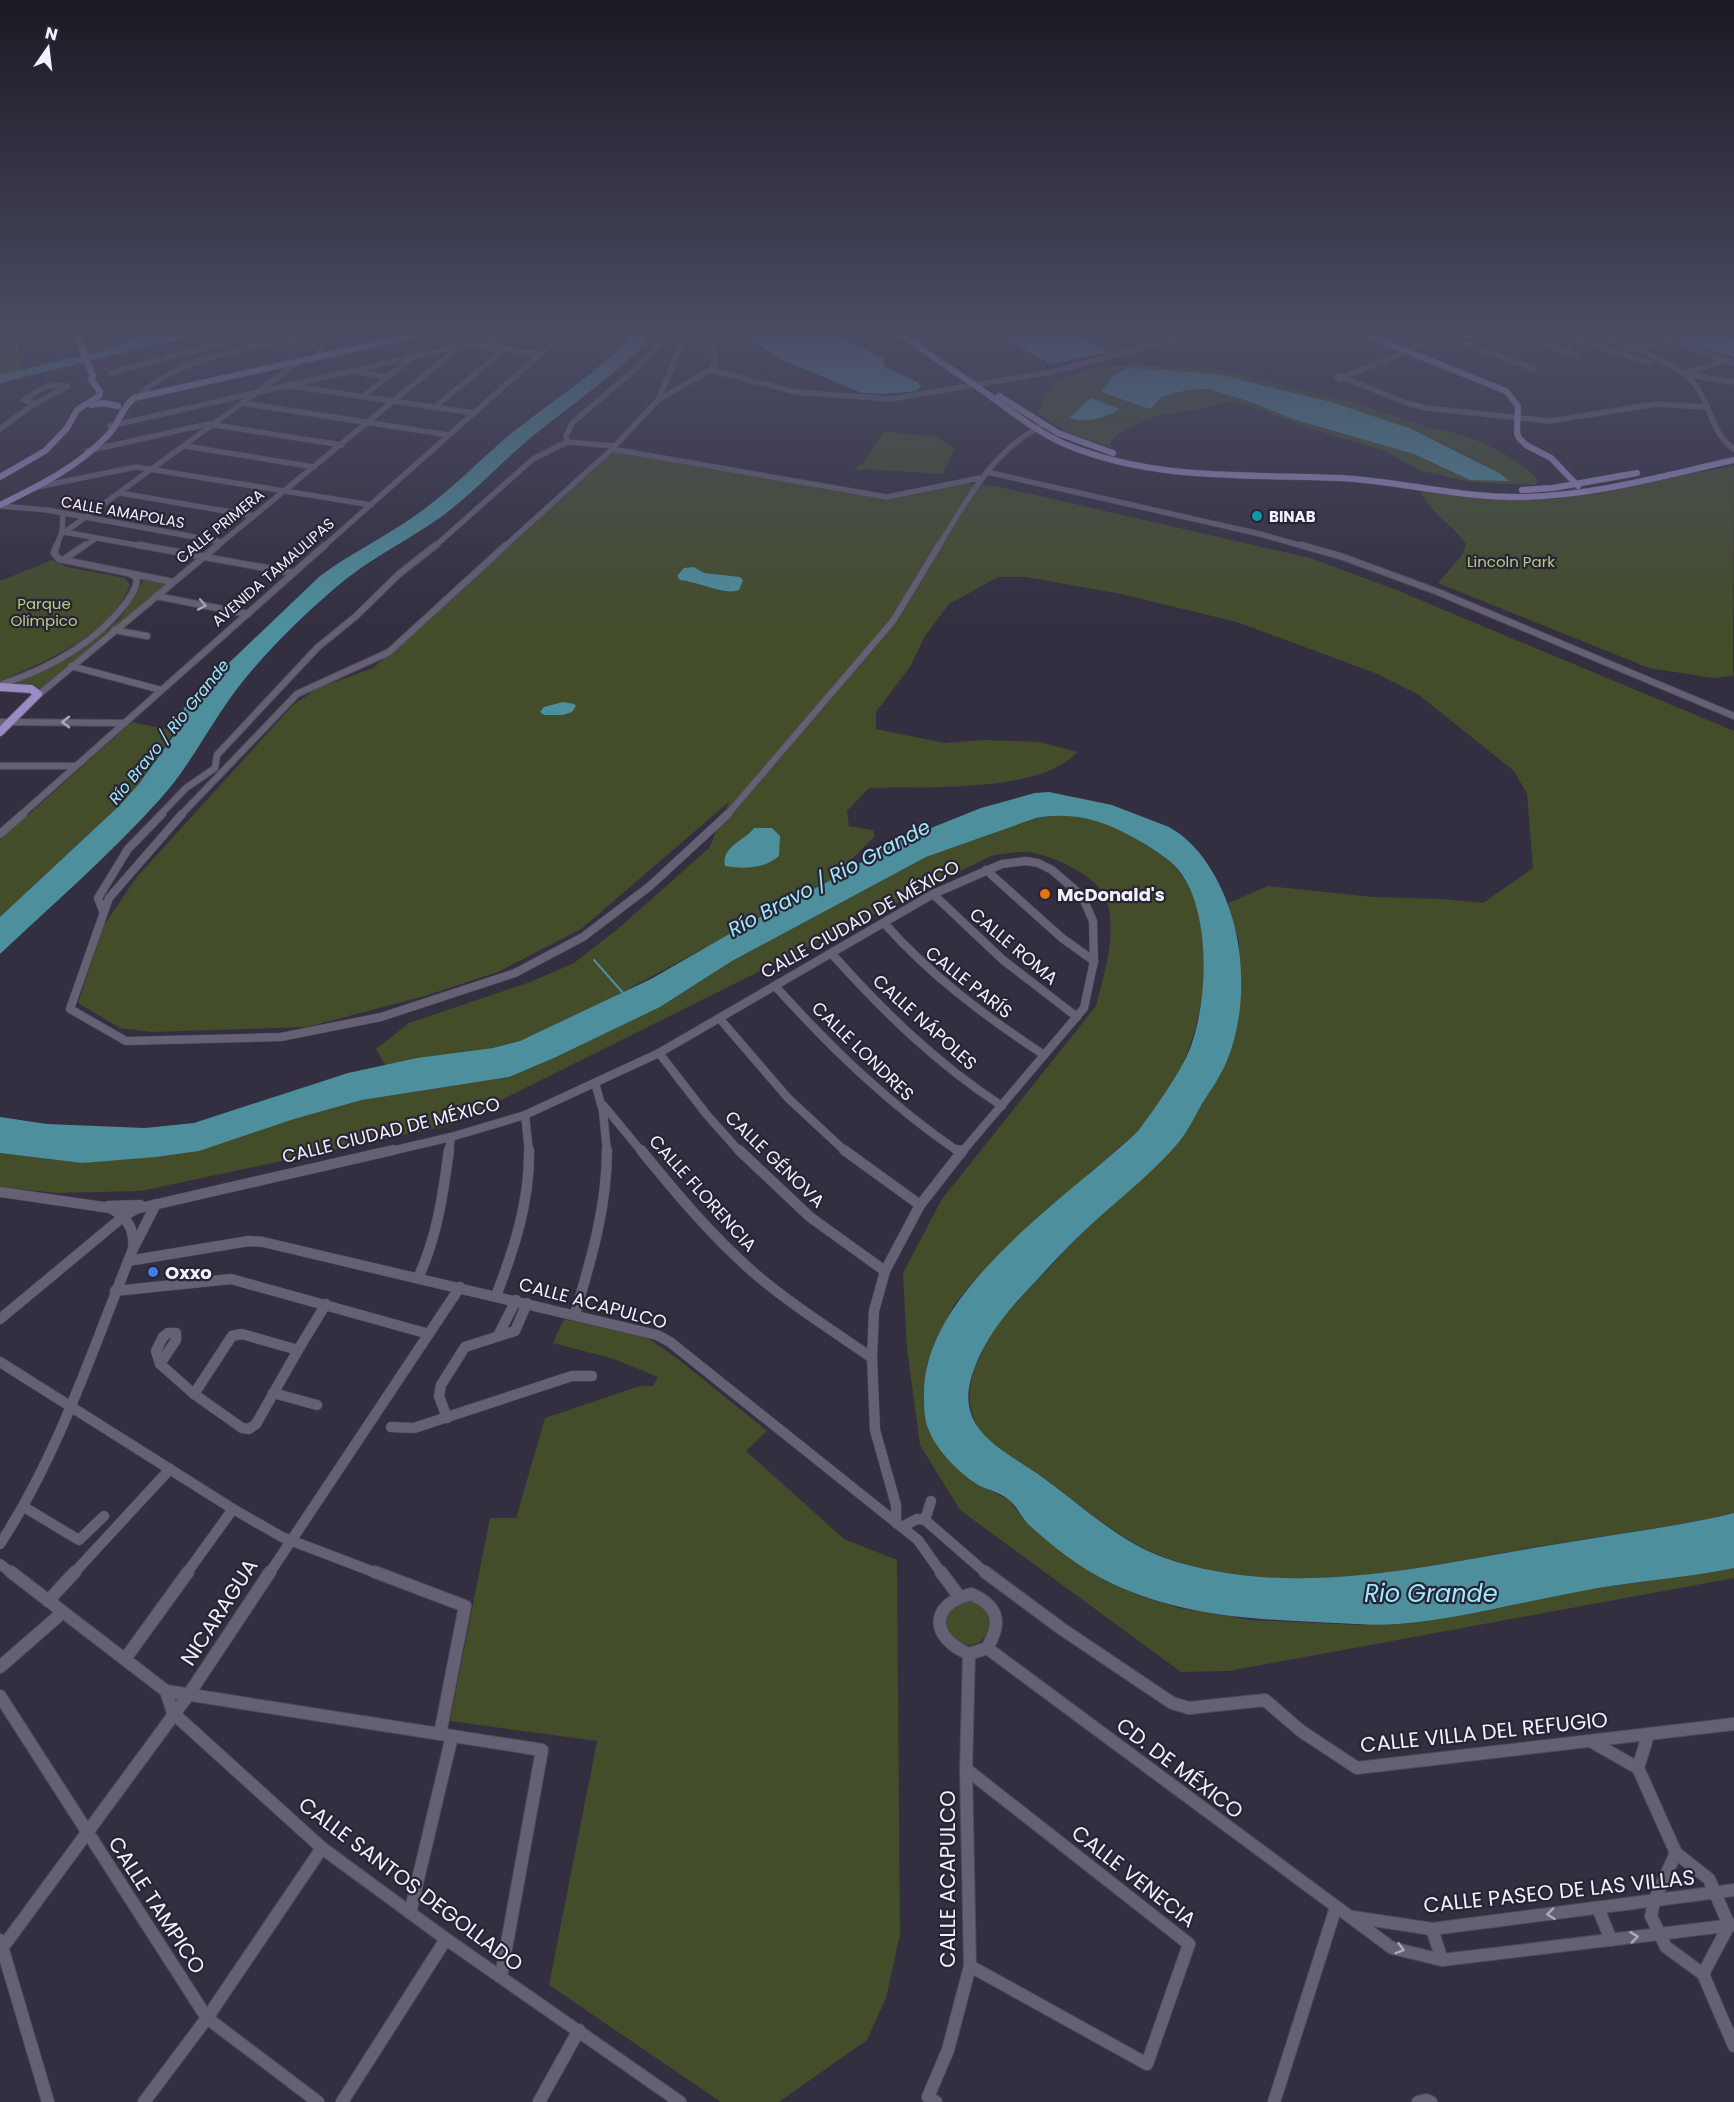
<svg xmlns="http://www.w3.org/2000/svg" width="1734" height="2102" font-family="Poppins,sans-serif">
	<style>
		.green { fill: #434d2a; fill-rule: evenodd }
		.water { fill: #4e8f9d }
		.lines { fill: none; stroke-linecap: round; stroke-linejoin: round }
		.stream { stroke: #4e8f9d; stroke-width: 2 }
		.minor-far4-casing { stroke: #4e4a59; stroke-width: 6 }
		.minor-far3-casing { stroke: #4e4a59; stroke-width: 8 }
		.minor-far2-casing { stroke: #4e4a59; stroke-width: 9 }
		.minor-far1-casing { stroke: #4e4a59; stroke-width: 11 }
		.minor-casing { stroke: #4e4a59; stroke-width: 14 }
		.major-far1-casing { stroke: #4e4a59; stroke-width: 7 }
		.major-casing { stroke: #4e4a59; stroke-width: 10 }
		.minor-far4 { stroke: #656074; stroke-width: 5 }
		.minor-far3 { stroke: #656074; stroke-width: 6 }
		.minor-far2 { stroke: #656074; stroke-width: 8 }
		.minor-far1 { stroke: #656074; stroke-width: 10 }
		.minor { stroke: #656074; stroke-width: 12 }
		.major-far1 { stroke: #998bc3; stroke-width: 6 }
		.major { stroke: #998bc3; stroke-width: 8 }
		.oneway { stroke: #aca8b8 }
		.culture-dot { fill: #0f9aa8; stroke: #292435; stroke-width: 2 }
		.food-dot { fill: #e8710a; stroke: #292435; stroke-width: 2 }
		.shop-dot { fill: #3f7fe0; stroke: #292435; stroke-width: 2 }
		.labels { text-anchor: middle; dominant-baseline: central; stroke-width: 4.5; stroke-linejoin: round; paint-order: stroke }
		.far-street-label { font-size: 15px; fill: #f2f0fc; stroke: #292435 }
		.far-poi-label { font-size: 15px; font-weight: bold; fill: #f2f0fc; stroke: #292435; text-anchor: start }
		.far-park-label { font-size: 15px; fill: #b8cd83; stroke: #292435 }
		.far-water-label { font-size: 16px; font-style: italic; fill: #9cebfc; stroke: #292435 }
		.poi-label { font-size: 18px; font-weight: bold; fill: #f2f0fc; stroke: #292435; text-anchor: start }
		.street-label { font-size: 18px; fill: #f2f0fc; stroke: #292435 }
		.water-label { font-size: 20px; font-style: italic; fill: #9cebfc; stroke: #292435 }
		.near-street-label { font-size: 21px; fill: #f2f0fc; stroke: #292435 }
		.near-water-label { font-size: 24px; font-style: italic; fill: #9cebfc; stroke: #292435 }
	</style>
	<rect width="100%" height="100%" fill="#332e40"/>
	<g class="green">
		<path d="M0,332H16L15,341L23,362L18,371L0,375Z"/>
		<path d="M1132,364L1215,369L1352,402L1434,429C1458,428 1526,460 1538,481L1535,485L1471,482L1421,471L1385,451L1318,431L1247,405L1228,402L1196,410L1154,416L1119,433L1110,442L1111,447L1071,434L1038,414C1040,408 1042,397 1046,391C1062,371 1108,366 1132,364ZM1129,368L1245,380L1331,402L1409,428L1501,474L1508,480H1470L1414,454L1296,420L1248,401L1208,389L1187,390L1160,397L1125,398L1101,392Z"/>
		<path d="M884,431L938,437L954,449L943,474L867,469L859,471L854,467L862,464Z"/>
		<path d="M612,449L889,498L962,483L996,486L1310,558L1394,589L1734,731V1513C1670,1528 1606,1535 1541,1546C1420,1567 1285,1601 1164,1557C1113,1538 1074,1498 1029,1468C1018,1460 1004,1454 994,1446C949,1407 975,1357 1003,1317L1201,1106C1218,1081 1235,1047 1239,1016V942L1228,903L1268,886L1373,897L1442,899L1483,903L1533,868L1527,794L1514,771L1419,695L1375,673L1237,622L1121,594L1026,577H998L949,604L925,636L910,667L876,712V729L945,743L984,740L1039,742L1077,752C1041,794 922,786 869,788L847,811L849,826L873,830L875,836L831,880L604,1002L520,1041L493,1048L385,1065L376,1049L409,1023L530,982L574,963L620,927L709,848L729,802L581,929L498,972L425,996L307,1027L152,1032L120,1028L78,1003L104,925L136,878L293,705L318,688L373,668L407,639Z"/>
		<path d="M1734,466L1733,676L1713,678L1649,668L1438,583L1463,554L1466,544C1453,524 1429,513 1420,490L1496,499H1557Z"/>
		<path d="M52,560L67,567L125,578L130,585C110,635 47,661 0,681V581Z"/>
		<path d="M147,580L167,585L42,690L32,685H14L68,659L120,619L143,581Z"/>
		<path d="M132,722L175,731L138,785L119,806L0,917V840Z"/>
		<path d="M1071,814C1094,818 1115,826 1135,838C1148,846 1165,855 1175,867C1218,916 1208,998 1187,1054C1178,1080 1154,1109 1138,1131L1033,1223L973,1282L954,1305L936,1341L926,1368L928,1431L958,1469L976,1483L1009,1500L1025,1521L1047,1540L1109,1582L1143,1597L1179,1608L1252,1620L1359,1625L1480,1612L1578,1591L1734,1568V1578L1229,1671L1181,1672L960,1510L920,1445L907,1349L903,1273L942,1199L1096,1006C1104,974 1117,935 1107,901C1100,876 1047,852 1023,852C1013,852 1001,854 991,856L451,1125L141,1191L57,1193L0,1187V1153L82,1163L241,1137L294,1119L362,1100L509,1077L554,1058L660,1007L732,961L926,857L1036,818Z"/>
		<path d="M564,1319L648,1338L678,1359L767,1431L746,1451L844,1539L897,1560L900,1935L886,1998L867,2040L779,2102H721L549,1985L597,1741L450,1721L490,1518H516L545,1418L640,1386H653L658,1377L614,1359L553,1343Z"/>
		<circle cx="968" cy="1623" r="22"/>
	</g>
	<g class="water">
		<path d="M169,332H219L171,341L0,383V375L101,351L135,338Z"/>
		<path d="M637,332H656C620,372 575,402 534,435C502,461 475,492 441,517C407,541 367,560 335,588C298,620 260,657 231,697C207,730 189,767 161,798C111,854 54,903 0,954V917L119,806L138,785L182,724L184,708L188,702L320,576C351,553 385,537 416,515C452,490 480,459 513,432C555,399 600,370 637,332Z"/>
		<path d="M740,332H829L883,358L885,367L918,382L921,387L916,391L884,394L862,393L782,360Z"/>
		<path d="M998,332C1036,332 1075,328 1108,352L1052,364L1028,352Z"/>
		<path d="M1670,332H1705L1734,340V357L1689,344Z"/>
		<path d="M1129,368L1217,374L1331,402L1409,428L1501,474L1509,481L1470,480L1414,454L1296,420L1248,401L1208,389L1187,390L1161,397L1150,409L1101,392L1112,376Z"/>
		<path d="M1091,398L1119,409C1108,417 1082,425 1070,417Z"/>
		<path d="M694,567L704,573L740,577L743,580L739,590C725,596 697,581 680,580L677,576L684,568Z"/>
		<path d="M563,702L574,704L576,706L572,712L563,715H544L540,712L544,707Z"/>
		<path d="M1049,792L1112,805L1169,827C1202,845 1223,885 1233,920C1245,965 1245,1019 1226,1063C1219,1079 1208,1094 1199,1109C1193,1120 1187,1132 1179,1142C1154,1171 1124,1195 1095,1221C1074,1240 1055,1260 1036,1281C1008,1310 980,1342 970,1383C959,1432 1005,1451 1038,1474C1079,1503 1117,1541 1165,1558C1288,1600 1421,1567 1545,1546C1608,1535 1672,1528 1734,1513V1568C1682,1579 1629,1581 1577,1592C1517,1603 1458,1619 1397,1624C1369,1626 1342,1623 1314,1622C1244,1619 1176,1614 1111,1583C1081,1569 1052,1546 1028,1524C1021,1517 1017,1506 1009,1500C1001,1493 989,1490 980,1486C961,1475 938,1452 929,1431C924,1420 924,1405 924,1394C923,1290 1070,1196 1138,1131C1155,1108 1173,1083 1186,1058C1209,1010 1214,905 1174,865C1163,855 1149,846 1136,839C1104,820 1073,811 1036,818L926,857L732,961L660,1007L554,1058L509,1077L362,1100L294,1119L199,1151L156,1157L82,1163L0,1153V1117L47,1124L145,1128L194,1123L348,1073L417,1058L493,1048L520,1041L651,979L738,929L831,880L896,842L981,808L1035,793Z"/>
		<path d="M754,828H772L780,836L779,856C764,869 744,869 725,866C721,846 745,841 754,828Z"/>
	</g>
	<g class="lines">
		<path class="stream" d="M594,960L624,994"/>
		<defs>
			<g id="minor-far4">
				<path d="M465,332L475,342"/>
				<path d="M719,332L713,349L715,363L710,370L795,392L891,399L1052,372L1200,332"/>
				<path d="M1111,332L1143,346"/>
				<path d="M1435,332L1534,369"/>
				<path d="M1513,332L1577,356"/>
				<path d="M1556,332L1649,363"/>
				<path d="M1593,332C1624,346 1675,359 1696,386C1712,407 1711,433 1734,449"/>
				<path d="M1659,332L1685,347L1734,363"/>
				<path d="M305,335L324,356"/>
				<path d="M473,345L541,354"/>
				<path d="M1629,349L1667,339"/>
				<path d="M355,372L387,377"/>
				<path d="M111,373L264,332"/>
				<path d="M1684,373L1728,360"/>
				<path d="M1684,374L1734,382"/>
				<path d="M1340,375L1350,379L1340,380L1337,377Z"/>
				<path d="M1347,376L1452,332"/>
				<path d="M1349,380L1410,404L1427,408L1550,421L1656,404L1704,407"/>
				<path d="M291,386L474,413"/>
				<path d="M140,394C186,353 266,345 325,332"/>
				<path d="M362,397L409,360"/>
				<path d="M658,400L687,332"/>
				<path d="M242,403L449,435"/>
				<path d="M36,404L23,400L49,385L68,386"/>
				<path d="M435,407L505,349"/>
				<path d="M110,426L522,332"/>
				<path d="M0,429L31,406L68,386"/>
				<path d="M567,442L566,436L572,423L639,366L662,342L683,341"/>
				<path d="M185,446L314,467"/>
				<path d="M612,449L887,497L980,478"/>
				<path d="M87,451L208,424L342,445"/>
				<path d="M987,472L1260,534L1306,547"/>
				<path d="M37,487L136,467L371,505"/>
				<path d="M120,493L254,516"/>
				<path d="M0,506L47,510L222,542"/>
				<path d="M64,532L147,547"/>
				<path d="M65,532L300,361"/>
				<path d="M56,547L62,532L63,513"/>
				<path d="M83,547L95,539"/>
				<path d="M216,547L460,346"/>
				<path d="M323,547L565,332"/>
				<path d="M434,547L533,459L567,442L615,446"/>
				<path d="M504,547L612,449L658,400L710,370"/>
				<path d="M938,547C966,502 992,451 1041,426"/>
			</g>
			<g id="minor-far3">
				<path d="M57,545L54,553L59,559L173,582"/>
				<path d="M139,545L293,573"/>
				<path d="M1301,545L1343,557L1438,592L1734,716"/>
				<path d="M63,560L85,545"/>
				<path d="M156,596L248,614"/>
				<path d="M114,630L147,636"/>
				<path d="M71,666L161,690"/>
				<path d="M0,685C48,669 95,644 126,603C131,595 137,588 137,578L131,574"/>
				<path d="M37,696L218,545"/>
				<path d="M0,722L125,723"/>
				<path d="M0,766H75"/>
				<path d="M21,815L325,545"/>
				<path d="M160,815L186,788L215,768L217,755L318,647L355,617L399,574L436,545"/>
				<path d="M181,815L297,694L389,652L506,545"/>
				<path d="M727,815L893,621L939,545"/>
			</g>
			<g id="minor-far2">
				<path d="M182,814L109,898L70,1009L126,1041L281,1037L381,1017L515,973L583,937L650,886L728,814"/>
				<path d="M0,834L23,814"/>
				<path d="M986,870L1062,938L1094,961"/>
				<path d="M933,894L1003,960L1077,1017"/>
				<path d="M103,911L98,898L128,849L162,814"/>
				<path d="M884,923C931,976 985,1016 1044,1055"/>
				<path d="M832,954C883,1011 937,1064 1002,1106"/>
				<path d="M776,987C832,1049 890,1105 959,1152"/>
				<path d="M720,1019L788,1098L846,1152"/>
				<path d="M659,1053L707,1115L740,1152"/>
				<path d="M595,1083L603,1111L607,1152"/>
				<path d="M604,1106L642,1152"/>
				<path d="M525,1115L529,1152"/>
				<path d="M387,1152L451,1137L525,1115L659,1053L933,894L1002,864L1026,861L1038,863L1052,870L1082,896L1093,921L1094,961L1084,1008L962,1152"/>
				<path d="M449,1152L451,1137"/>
			</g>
			<g id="minor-far1">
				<path d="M641,1150C676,1193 711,1235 753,1272C790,1304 832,1330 872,1358"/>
				<path d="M739,1150L810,1217L885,1271"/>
				<path d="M844,1150L920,1205"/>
				<path d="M957,1150L961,1153"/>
				<path d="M0,1192L110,1208C127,1217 135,1229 133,1249C93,1348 59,1454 0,1544"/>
				<path d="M108,1206L140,1205"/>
				<path d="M133,1249L156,1204"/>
				<path d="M128,1261L249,1241L263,1242L657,1335L670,1342L918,1540L942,1574"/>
				<path d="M418,1278C437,1237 443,1195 449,1150"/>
				<path d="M115,1291L231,1279L429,1334"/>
				<path d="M496,1296C514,1249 530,1201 529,1150"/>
				<path d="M575,1314C591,1260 607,1207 607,1150"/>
				<path d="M0,1319L124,1216L136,1209L393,1150"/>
				<path d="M168,1333H176V1340L160,1364L156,1351L163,1337Z"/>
				<path d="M498,1336L516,1300"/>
				<path d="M0,1362L233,1509L282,1537L379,1574"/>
				<path d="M160,1364L194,1394L242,1428L249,1429L256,1424L298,1350"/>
				<path d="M273,1393L317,1405"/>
				<path d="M194,1394L232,1336L242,1334L298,1350L326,1304"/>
				<path d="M447,1418L439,1396L441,1385L465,1347L515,1331L527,1303"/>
				<path d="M391,1427L414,1428L572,1376H592"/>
				<path d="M24,1507L79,1540L104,1516"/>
				<path d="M925,1520L987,1574"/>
				<path d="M896,1523V1505L875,1430L872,1358L874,1311L885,1271L920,1205L963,1150"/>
				<path d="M902,1527L917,1519L925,1520L931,1501"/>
				<path d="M0,1564L13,1574"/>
				<path d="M73,1574L170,1469"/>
				<path d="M186,1574L233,1509"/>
				<path d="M269,1574L460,1287"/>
			</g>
			<g id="minor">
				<path d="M11,1572L166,1691L173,1713L322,1848L446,1939L680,2102"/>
				<path d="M375,1572L465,1606L440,1734"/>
				<path d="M941,1572L958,1595"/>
				<path d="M985,1572L1062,1629L1172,1703L1189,1708L1265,1700L1301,1731L1357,1768L1734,1724"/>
				<path d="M971,1594C999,1606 1002,1623 987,1648L969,1654C931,1638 928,1605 971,1594Z"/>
				<path d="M48,1601L75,1572"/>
				<path d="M987,1648L1392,1948L1442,1960L1734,1925"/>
				<path d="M125,1659L188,1572"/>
				<path d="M0,1667L63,1612"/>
				<path d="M166,1691L542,1750L501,1976"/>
				<path d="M0,1696L207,2018L318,2102"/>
				<path d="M1592,1742L1638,1768"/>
				<path d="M1638,1768L1676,1853"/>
				<path d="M1638,1768L1648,1735"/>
				<path d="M966,1769L1189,1944L1147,2064L970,1966"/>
				<path d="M1676,1853L1709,1879L1729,1925L1703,1974L1666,1947L1651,1916L1654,1901Z"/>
				<path d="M1598,1908L1611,1940"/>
				<path d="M410,1913L452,1736"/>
				<path d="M1353,1917L1432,1929L1734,1890"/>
				<path d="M1432,1929L1442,1960"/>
				<path d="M0,1940L48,2102"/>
				<path d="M0,1951L189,1694L270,1572"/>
				<path d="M1703,1974L1734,2046"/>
				<path d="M144,2102L207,2018L322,1848"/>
				<path d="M342,2102L446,1939"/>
				<path d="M539,2102L579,2030"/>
				<path d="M936,2102L928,2097L948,2050L970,1966L966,1769L969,1654"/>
				<path d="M1274,2102L1336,1907"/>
				<path d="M1418,2102L1426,2100L1431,2102"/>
			</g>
			<g id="major-far1">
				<path d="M897,332C925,352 955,371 983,391C1010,410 1036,432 1067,445C1154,481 1247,474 1340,478C1399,481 1456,497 1515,497C1590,497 1662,476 1734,460"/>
				<path d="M1359,332L1506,391L1518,406L1517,433L1519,438L1526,445L1551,458L1578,486"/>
				<path d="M999,396L1058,433L1113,453"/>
				<path d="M91,405L104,403L118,406"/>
				<path d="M0,477L45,451L67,428L77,410L99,396L100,392L91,379L93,376L78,339L72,332"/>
				<path d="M1522,490L1553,488L1637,473"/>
				<path d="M0,505C39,486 78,467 108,435C119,424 121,408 134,398L430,332"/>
			</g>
			<path id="major" d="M0,687L31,689L38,694L0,732"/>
		</defs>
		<use href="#minor-far4" class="minor-far4-casing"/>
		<use href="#minor-far3" class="minor-far3-casing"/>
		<use href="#minor-far2" class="minor-far2-casing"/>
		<use href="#minor-far1" class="minor-far1-casing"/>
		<use href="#minor" class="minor-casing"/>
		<use href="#major-far1" class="major-far1-casing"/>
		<use href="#major" class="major-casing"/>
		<use href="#minor-far4" class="minor-far4"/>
		<use href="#minor-far3" class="minor-far3"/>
		<use href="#minor-far2" class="minor-far2"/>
		<use href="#minor-far1" class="minor-far1"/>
		<use href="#minor" class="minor"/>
		<use href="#major-far1" class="major-far1"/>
		<use href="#major" class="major"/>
	</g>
	<defs><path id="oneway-chevron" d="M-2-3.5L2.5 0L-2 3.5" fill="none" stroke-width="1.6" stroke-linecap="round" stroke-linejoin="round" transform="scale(1.5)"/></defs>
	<g class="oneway">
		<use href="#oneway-chevron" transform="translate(202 605) rotate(11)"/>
		<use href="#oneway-chevron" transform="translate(66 722) rotate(-180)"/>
		<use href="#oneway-chevron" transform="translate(1551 1914) rotate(173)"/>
		<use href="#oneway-chevron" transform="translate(1634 1937) rotate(-7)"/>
		<use href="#oneway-chevron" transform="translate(1400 1949) rotate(16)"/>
	</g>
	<linearGradient id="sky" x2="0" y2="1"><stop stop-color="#1c1923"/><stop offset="0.53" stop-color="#4a4c64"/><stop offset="1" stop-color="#4a4c64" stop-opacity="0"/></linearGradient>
	<rect width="1734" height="626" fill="url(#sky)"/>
	<circle class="culture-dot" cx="1257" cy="516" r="6"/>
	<circle class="food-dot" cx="1045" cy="894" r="6"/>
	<circle class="shop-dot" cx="153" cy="1272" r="6"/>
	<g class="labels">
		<g class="far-street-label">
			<text transform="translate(123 512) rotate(10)">CALLE AMAPOLAS</text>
			<text transform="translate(220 526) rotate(-39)">CALLE PRIMERA</text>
			<text transform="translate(273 572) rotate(-41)">AVENIDA TAMAULIPAS</text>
		</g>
		<g class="far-poi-label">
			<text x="1269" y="516">BINAB</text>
		</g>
		<g class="far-park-label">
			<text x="1511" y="561">Lincoln Park</text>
			<text x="44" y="603">Parque<tspan x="44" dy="17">Olímpico</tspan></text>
		</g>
		<g class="far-water-label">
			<text transform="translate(169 732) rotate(-51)">Río Bravo / Rio Grande</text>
		</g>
		<g class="poi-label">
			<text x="1057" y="894">McDonald's</text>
			<text x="165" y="1272">Oxxo</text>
		</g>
		<g class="street-label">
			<text transform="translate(860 919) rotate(-29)">CALLE CIUDAD DE MÉXICO</text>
			<text transform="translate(1014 946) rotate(40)">CALLE ROMA</text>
			<text transform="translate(969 982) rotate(38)">CALLE PARÍS</text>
			<text transform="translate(925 1022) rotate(42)">CALLE NÁPOLES</text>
			<text transform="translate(863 1051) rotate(44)">CALLE LONDRES</text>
			<text transform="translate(391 1130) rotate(-14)">CALLE CIUDAD DE MÉXICO</text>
			<text transform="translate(775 1159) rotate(44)">CALLE GÉNOVA</text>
			<text transform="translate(703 1193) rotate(48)">CALLE FLORENCIA</text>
			<text transform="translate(593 1303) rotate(15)">CALLE ACAPULCO</text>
		</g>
		<g class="water-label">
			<text transform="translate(829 878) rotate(-28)">Río Bravo / Rio Grande</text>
		</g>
		<g class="near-street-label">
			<text transform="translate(219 1612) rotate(-57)">NICARAGUA</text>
			<text transform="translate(1484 1732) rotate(-6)">CALLE VILLA DEL REFUGIO</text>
			<text transform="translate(1180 1768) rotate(37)">CD. DE MÉXICO</text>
			<text transform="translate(1134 1876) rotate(38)">CALLE VENECIA</text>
			<text transform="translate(947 1879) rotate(-90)">CALLE ACAPULCO</text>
			<text transform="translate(411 1884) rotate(37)">CALLE SANTOS DEGOLLADO</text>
			<text transform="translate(1559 1891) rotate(-6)">CALLE PASEO DE LAS VILLAS</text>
			<text transform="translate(157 1905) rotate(57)">CALLE TAMPICO</text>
		</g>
		<g class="near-water-label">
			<text x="1431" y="1593">Rio Grande</text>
		</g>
	</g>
	<g transform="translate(48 48) rotate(14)" stroke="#292435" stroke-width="4.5" paint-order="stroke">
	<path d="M0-4.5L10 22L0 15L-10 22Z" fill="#f2f0fc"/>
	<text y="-9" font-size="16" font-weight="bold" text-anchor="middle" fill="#f2f0fc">N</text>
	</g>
</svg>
